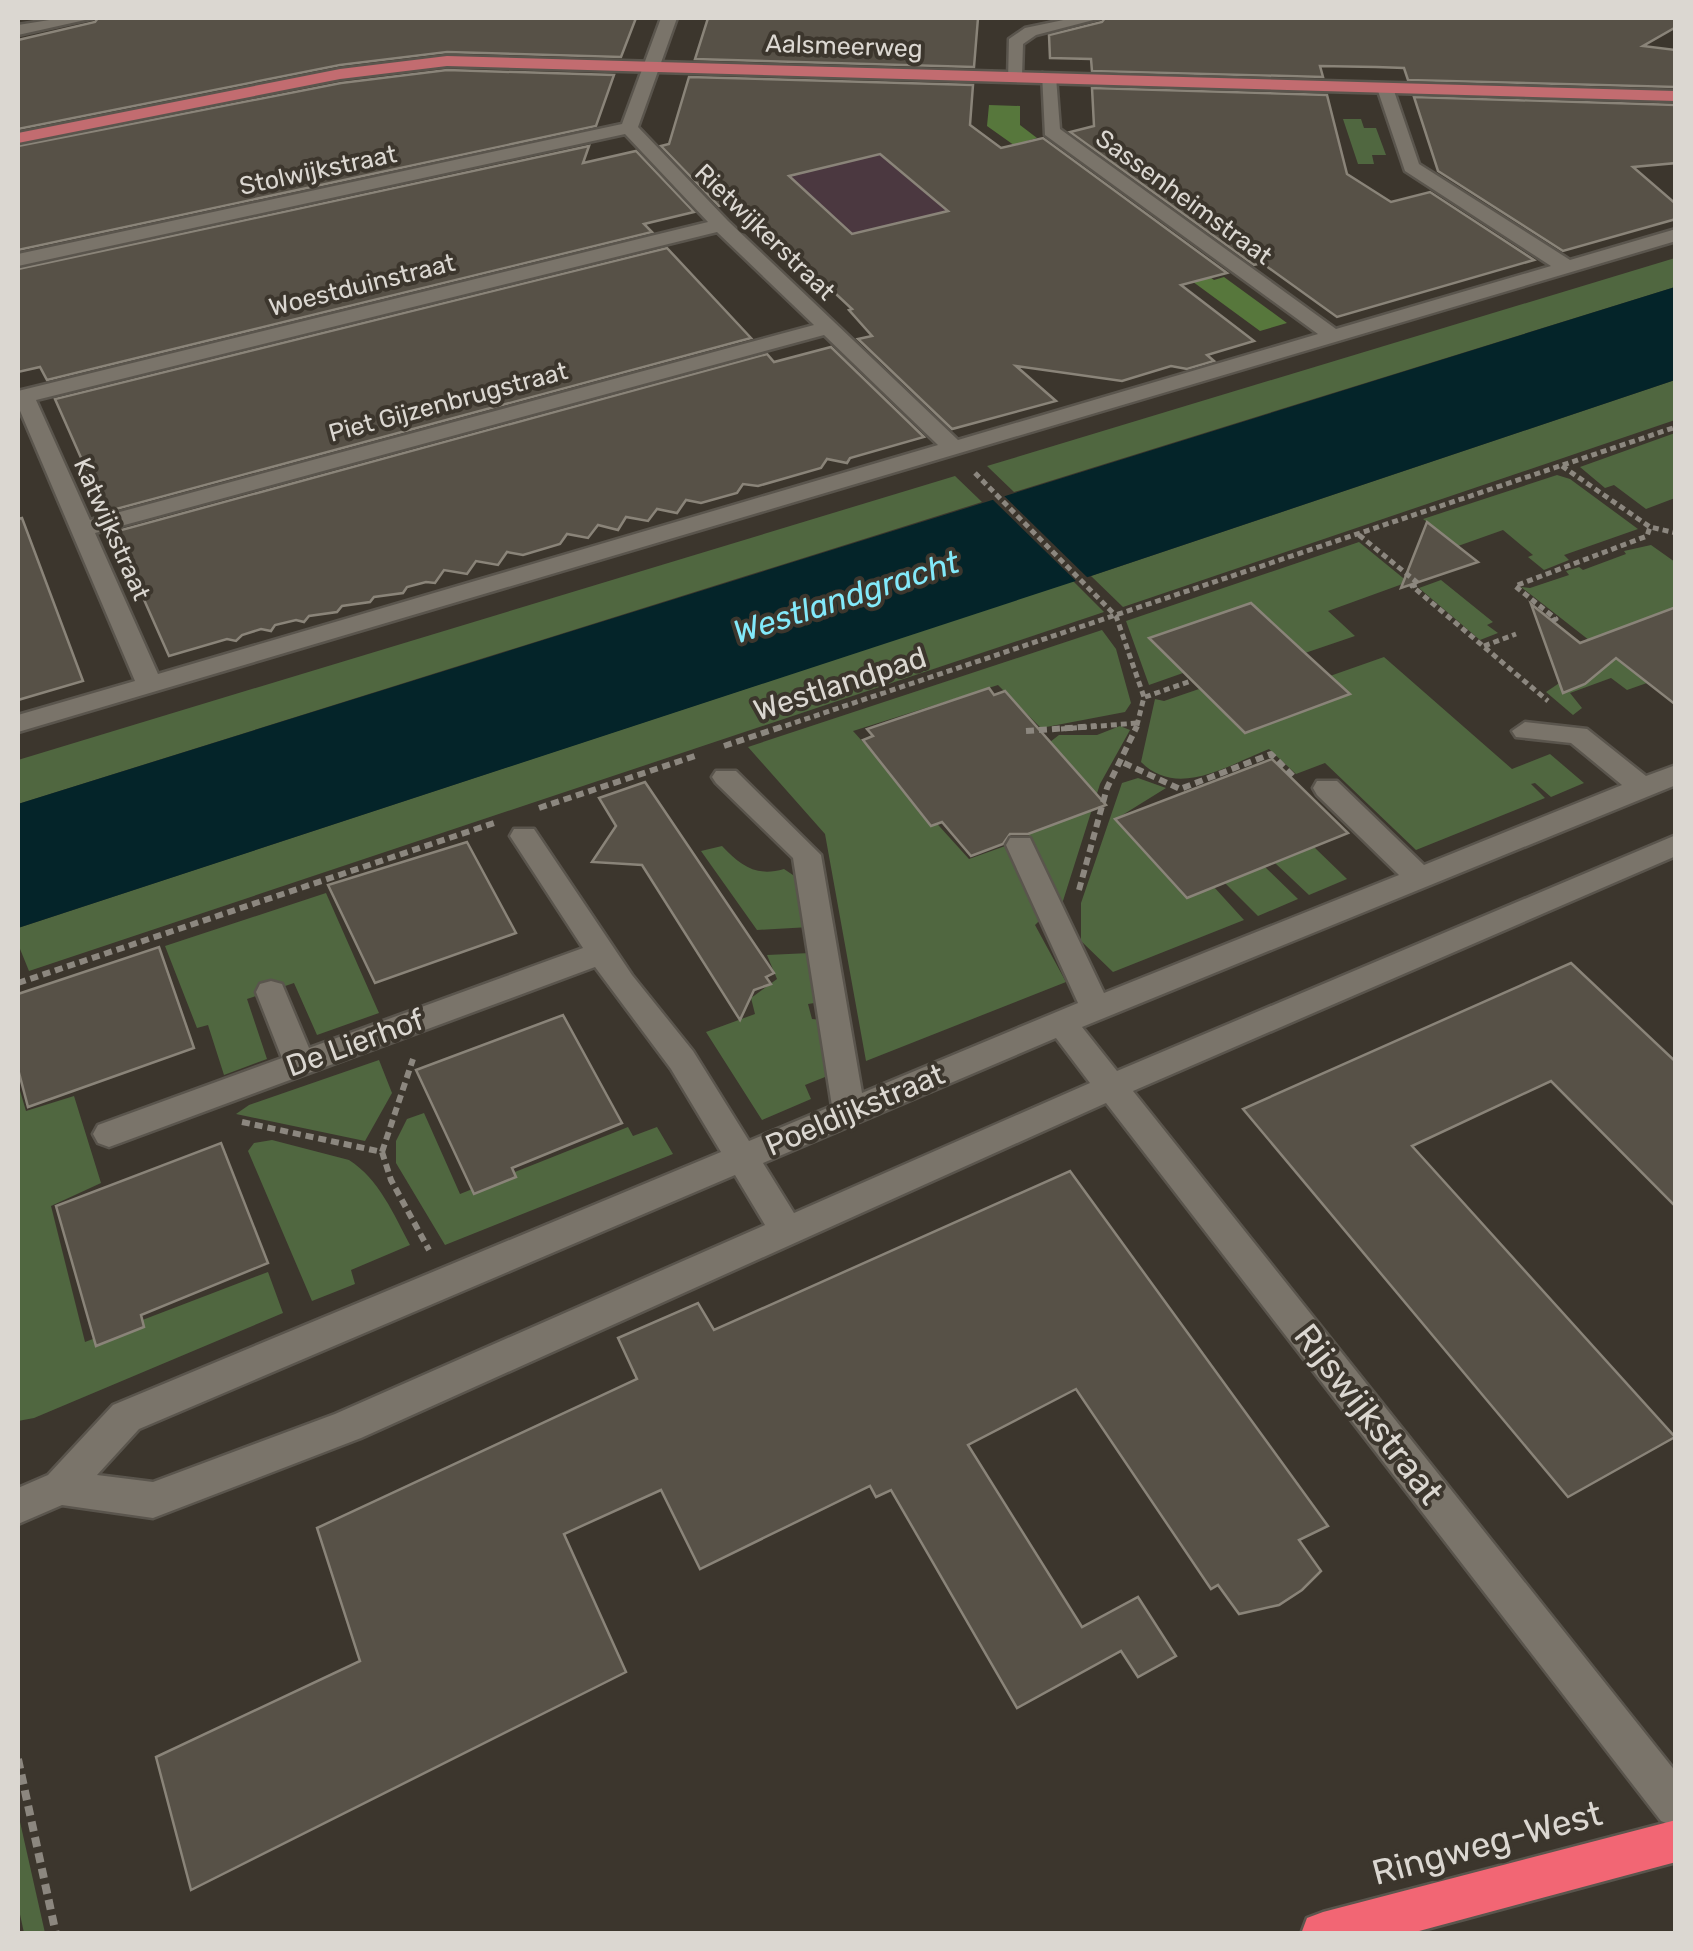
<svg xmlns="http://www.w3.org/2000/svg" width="1693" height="1951" font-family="Rubik,sans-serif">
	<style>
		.education { fill: #4b3840 }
		.green { fill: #506740 }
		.forest { fill: #57773c }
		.water { fill: #042429 }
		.pier { fill: #3c362d }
		.building { fill: #575147; stroke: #8a8479; stroke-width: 2.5; fill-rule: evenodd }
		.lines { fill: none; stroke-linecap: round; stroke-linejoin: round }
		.minor-casing { stroke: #5a554d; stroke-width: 5 }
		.major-casing { stroke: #5a554d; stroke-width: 5 }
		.highway-casing { stroke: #5a554d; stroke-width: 5 }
		.path-far2 { stroke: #8c877f; stroke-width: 5; stroke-dasharray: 6 4; stroke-linecap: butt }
		.path-far1 { stroke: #8c877f; stroke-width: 6; stroke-dasharray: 8 5; stroke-linecap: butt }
		.path { stroke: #8c877f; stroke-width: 8; stroke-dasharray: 10 6; stroke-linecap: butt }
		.minor { fill: #7a746a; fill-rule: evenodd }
		.major { fill: #c26c70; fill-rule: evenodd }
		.highway { fill: #f26674; fill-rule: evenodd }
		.labels { text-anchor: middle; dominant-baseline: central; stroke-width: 8; stroke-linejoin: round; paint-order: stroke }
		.far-street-label { font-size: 25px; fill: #dbd7d1; stroke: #3c362d }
		.street-label { font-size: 30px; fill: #dbd7d1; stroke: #3c362d }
		.water-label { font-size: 32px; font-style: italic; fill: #82e9fa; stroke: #3c362d }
		.near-street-label { font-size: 35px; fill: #dbd7d1; stroke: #3c362d }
	</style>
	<rect width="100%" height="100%" fill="#3c362d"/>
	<path class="education" d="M873,148L1067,309L899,354L722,187Z"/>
	<g class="green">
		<path d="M1343,119H1361L1364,128H1376L1386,155H1372L1374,164H1358Z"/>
		<path d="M1675,258V287L1014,492L987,466Z"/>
		<path d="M1675,380V420L1123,607L1091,576Z"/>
		<path d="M1675,433V498L1646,509L1614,485L1605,488L1580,467Z"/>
		<path d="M1557,475L1570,479L1638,529L1564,555L1569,560L1544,570L1528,557L1533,555L1503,530L1458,546L1423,519Z"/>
		<path d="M955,476L982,502L18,804V760Z"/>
		<path d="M1359,542L1408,582L1328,611L1355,636L1305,653L1251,603L1150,637L1183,673L1149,685L1126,621Z"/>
		<path d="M1651,545L1675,562V607L1650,617L1626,665L1647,683L1627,690L1611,678L1570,693L1582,708L1573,715L1546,692L1598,657L1569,634L1588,647L1594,644L1521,587L1530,588L1569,575L1566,571L1579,567L1583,570L1626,554L1624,551Z"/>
		<path d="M1441,580L1493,622L1487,625L1498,633L1480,640L1419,588Z"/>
		<path d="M1073,581L1104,612L29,971L18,944V928Z"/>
		<path d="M1102,630L1116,649L1131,703L1125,712L1041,728L998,685L853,731L969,859L1008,845L1041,919L1035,925L1066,982L866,1061L825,834L748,747Z"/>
		<path d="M1384,657L1512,769L1550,754L1584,783L1551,797L1535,783L1531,784L1545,798L1416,850L1325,763L1296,774L1269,749C1228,765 1178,799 1141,762L1155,699L1164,701L1199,689L1245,733L1349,695L1330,676Z"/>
		<path d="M1120,726L1130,730L1100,784L1062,904L1028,834L1042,796L1050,742L1059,735H1097Z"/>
		<path d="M1138,778L1166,788L1116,819L1214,887L1244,920L1113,972L1081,941V903L1122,783Z"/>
		<path d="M722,846C741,866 756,877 784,869L802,881L810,927L757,930L701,851Z"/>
		<path d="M1314,847L1347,879L1309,895L1275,863Z"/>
		<path d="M1265,867L1298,899L1258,916L1225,883Z"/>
		<path d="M326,893L379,1013L317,1035L294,983L247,999L267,1059L224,1075L208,1025L197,1028L165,946Z"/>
		<path d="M810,953L821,1002L808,1004L812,1019L823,1020L830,1075L805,1085L811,1099L762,1120L706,1032L755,1014L751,998L777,979L767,955Z"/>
		<path d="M379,1060L392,1093L365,1141L236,1114L249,1105Z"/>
		<path d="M18,1084L26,1111L74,1096L101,1183L51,1206L85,1342L268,1272L283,1313L34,1418L18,1421Z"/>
		<path d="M424,1113L460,1194L628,1127L633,1136L657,1127L673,1154L445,1245L396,1163V1141L407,1119Z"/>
		<path d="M272,1140L349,1160C379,1179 394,1215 410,1245L351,1270L355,1284L312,1301L248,1151L254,1143Z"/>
		<path d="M18,1813L45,1933H24L18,1905Z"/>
	</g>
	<g class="forest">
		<path d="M989,105L1020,106V125L1037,138L1027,141L1038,150L1025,153L987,126Z"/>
		<path d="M1203,272L1214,280L1224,277L1287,323L1260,331L1185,276Z"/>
	</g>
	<path class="water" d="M1675,287V380L1091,576L18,928V804Z"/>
	<path class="pier" d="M999,491L1091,581L1080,585L988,495Z"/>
	<g class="building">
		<path d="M98,18H636L621,57L447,52L340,65L18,129V40L95,22Z"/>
		<path d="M708,18H978L974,67L695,59Z"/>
		<path d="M1105,18H1676V27L1643,46L1676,50V87L1408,80L1404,68L1376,67L1320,66L1323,77L1092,71L1091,59L1050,58L1049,35L1102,22Z"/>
		<path d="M447,70L614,75L596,126L18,250V146L341,83Z"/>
		<path d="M689,77L973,85L970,125L1001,148L1043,138L1227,273L1181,285L1254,341L1207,355L1214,361L1187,369L1171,366L1122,381L1016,366L1056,401L952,429L858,339L872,336L849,310L852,309L738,202L719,206L661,146L669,144ZM880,154L948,211L852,234L789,176Z"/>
		<path d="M1092,88L1327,95L1347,174L1391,202L1430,192L1534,260L1337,317L1262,263L1254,265L1070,132L1094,126Z"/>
		<path d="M1414,97L1676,105V163L1633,167L1676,204V219L1563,251L1438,171Z"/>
		<path d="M589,146L583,163L636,151L694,212L644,224L652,232L47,380L40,367L18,372V269Z"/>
		<path d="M667,248L751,338L105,512L55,399Z"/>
		<path d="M831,347L924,437L850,458L847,463L827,459L821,468L758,486L743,484L737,493L701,503L686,500L677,513L657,509L648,521L626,517L618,530L598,525L588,538L567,534L560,544L523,555L507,552L498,565L476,561L467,574L444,570L435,583L426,582L407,587L403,593L374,597L370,602L342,606L337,612L309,616L304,622L296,620L275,625L271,631L261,629L242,635L236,641L227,639L169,656L114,532L767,354L774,362Z"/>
		<path d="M22,518L83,681L18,700V519Z"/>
		<path d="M1427,522L1478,562L1401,588Z"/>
		<path d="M1251,603L1305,653L1350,694L1245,733L1149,638Z"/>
		<path d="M1531,604L1580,643L1676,607V705L1616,658L1585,684L1563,693Z"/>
		<path d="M989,688L994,695L1005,691L1106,805L1028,834H1010L1003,844L971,856L942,822L931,826L863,740L873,736L867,729Z"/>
		<path d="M1272,759L1348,833L1187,898L1115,819Z"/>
		<path d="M645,782L774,973L766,977L771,984L754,990L740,1020L642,865L592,862L616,826L599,798Z"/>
		<path d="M467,842L516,933L375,983L328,885Z"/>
		<path d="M159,947L194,1048L28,1107L18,1069V994Z"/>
		<path d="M1571,963L1676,1062V1207L1551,1081L1412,1146L1675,1437L1568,1497L1243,1109Z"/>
		<path d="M563,1015L622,1123L512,1168L516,1177L474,1194L416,1070Z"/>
		<path d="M221,1143L268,1263L141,1315L144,1327L96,1346L56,1206Z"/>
		<path d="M1070,1171L1328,1526L1299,1540L1321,1571L1302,1590L1279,1605L1239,1614L1218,1585L1211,1589L1076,1389L968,1445L1082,1627L1138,1597L1176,1656L1138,1677L1121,1651L1017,1708L891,1490L876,1497L870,1486L700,1569L661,1490L564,1534L626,1672L191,1890L156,1757L360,1661L317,1528L637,1379L618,1338L698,1303L714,1330Z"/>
	</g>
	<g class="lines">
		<defs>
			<g id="minor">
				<path d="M62,18H94L18,35V25Z"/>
				<path d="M661,18H677L638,127L728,221L958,440L1318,334L1045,135L1042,73L1056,77L1060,129L1336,329L1551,266L1405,171L1377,88L1379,84L1393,88L1419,164L1570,260L1676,229V241L18,732V715L135,681L18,406V391L708,222L625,134L18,266V254L622,124ZM717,232L814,325L90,520L36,400ZM824,335L938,445L158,674L95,533Z"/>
				<path d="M1073,18H1101L1036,35L1023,44L1022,76L1008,80L1009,39L1025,28Z"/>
				<path d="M1525,722L1587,729L1646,776L1676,765V785L1082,1027L1117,1071L1676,835V856L1133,1091L1676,1772V1827L1661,1821L1106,1103L361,1438L153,1518L62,1505L18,1524V1488L48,1475L113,1405L721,1152L671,1069L595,967L120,1143L109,1147L98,1143L93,1134L98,1125L282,1058L256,992L260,984L271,981L282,984L309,1048L583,948L510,836L514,829H534L632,975L693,1051L749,1141L832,1106L793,858L716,783L712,777L716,771H736L821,855L862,1093L1078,1003L1006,845L1010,838H1030L1104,993L1399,875L1317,795L1313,788L1317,781H1337L1424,865L1622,785L1571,743L1516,737L1512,731ZM1056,1038L1090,1083L794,1213L763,1163ZM735,1175L765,1225L335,1414L153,1482L97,1475L139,1429Z"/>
			</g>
			<path id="major" d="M447,56L1675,91L1676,101L447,66L340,79L18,143V133L340,69Z"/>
			<path id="highway" d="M1676,1820V1862L1408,1934H1301L1307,1918L1323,1912Z"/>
		</defs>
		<use href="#minor" class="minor-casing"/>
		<use href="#major" class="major-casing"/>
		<use href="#highway" class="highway-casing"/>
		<g class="path-far2">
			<path d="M1562,466L1650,527L1676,533"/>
			<path d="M975,473L1116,616L1144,697L1136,729"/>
			<path d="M1359,535L1419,584L1412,586L1548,701"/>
			<path d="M1552,621L1556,619L1515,586L1647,536L1650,527"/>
			<path d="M1484,646L1516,634"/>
			<path d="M1145,697L1191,681"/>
			<path d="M776,729L1676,427"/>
			<path d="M1061,729L1138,723"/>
		</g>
		<g class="path-far1">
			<path d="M1026,731L1096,726"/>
			<path d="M724,746L784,726"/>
			<path d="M1124,763L1180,789L1271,754L1296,779"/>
			<path d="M539,808L698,755"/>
			<path d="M1079,890L1107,788L1137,726"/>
			<path d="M18,983L494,823"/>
			<path d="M242,1122L382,1152L391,1180L429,1250"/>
			<path d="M382,1152L413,1059"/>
		</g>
		<path class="path" d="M18,1759L56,1934"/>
		<use href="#minor" class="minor"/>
		<use href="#major" class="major"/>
		<use href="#highway" class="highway"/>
	</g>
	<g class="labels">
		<g class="far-street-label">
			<text transform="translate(844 46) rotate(2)">Aalsmeerweg</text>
			<text transform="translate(318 170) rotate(-12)">Stolwijkstraat</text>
			<text transform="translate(1184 197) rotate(36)">Sassenheimstraat</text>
			<text transform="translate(765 232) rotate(44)">Rietwijkerstraat</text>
			<text transform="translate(362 285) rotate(-14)">Woestduinstraat</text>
			<text transform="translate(448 402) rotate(-15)">Piet Gijzenbrugstraat</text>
			<text transform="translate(112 529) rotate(66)">Katwijkstraat</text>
		</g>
		<g class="street-label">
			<text transform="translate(840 684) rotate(-18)">Westlandpad</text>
			<text transform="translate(355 1043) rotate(-20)">De Lierhof</text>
			<text transform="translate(855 1110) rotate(-23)">Poeldijkstraat</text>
		</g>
		<g class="water-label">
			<text transform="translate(846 597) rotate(-18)">Westlandgracht</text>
		</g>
		<g class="near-street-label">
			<text transform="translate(1369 1414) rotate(52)">Rijswijkstraat</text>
			<text transform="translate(1487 1843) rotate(-15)">Ringweg-West</text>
		</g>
	</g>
	<rect width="1693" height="1951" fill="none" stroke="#dbd7d1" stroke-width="40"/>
</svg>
